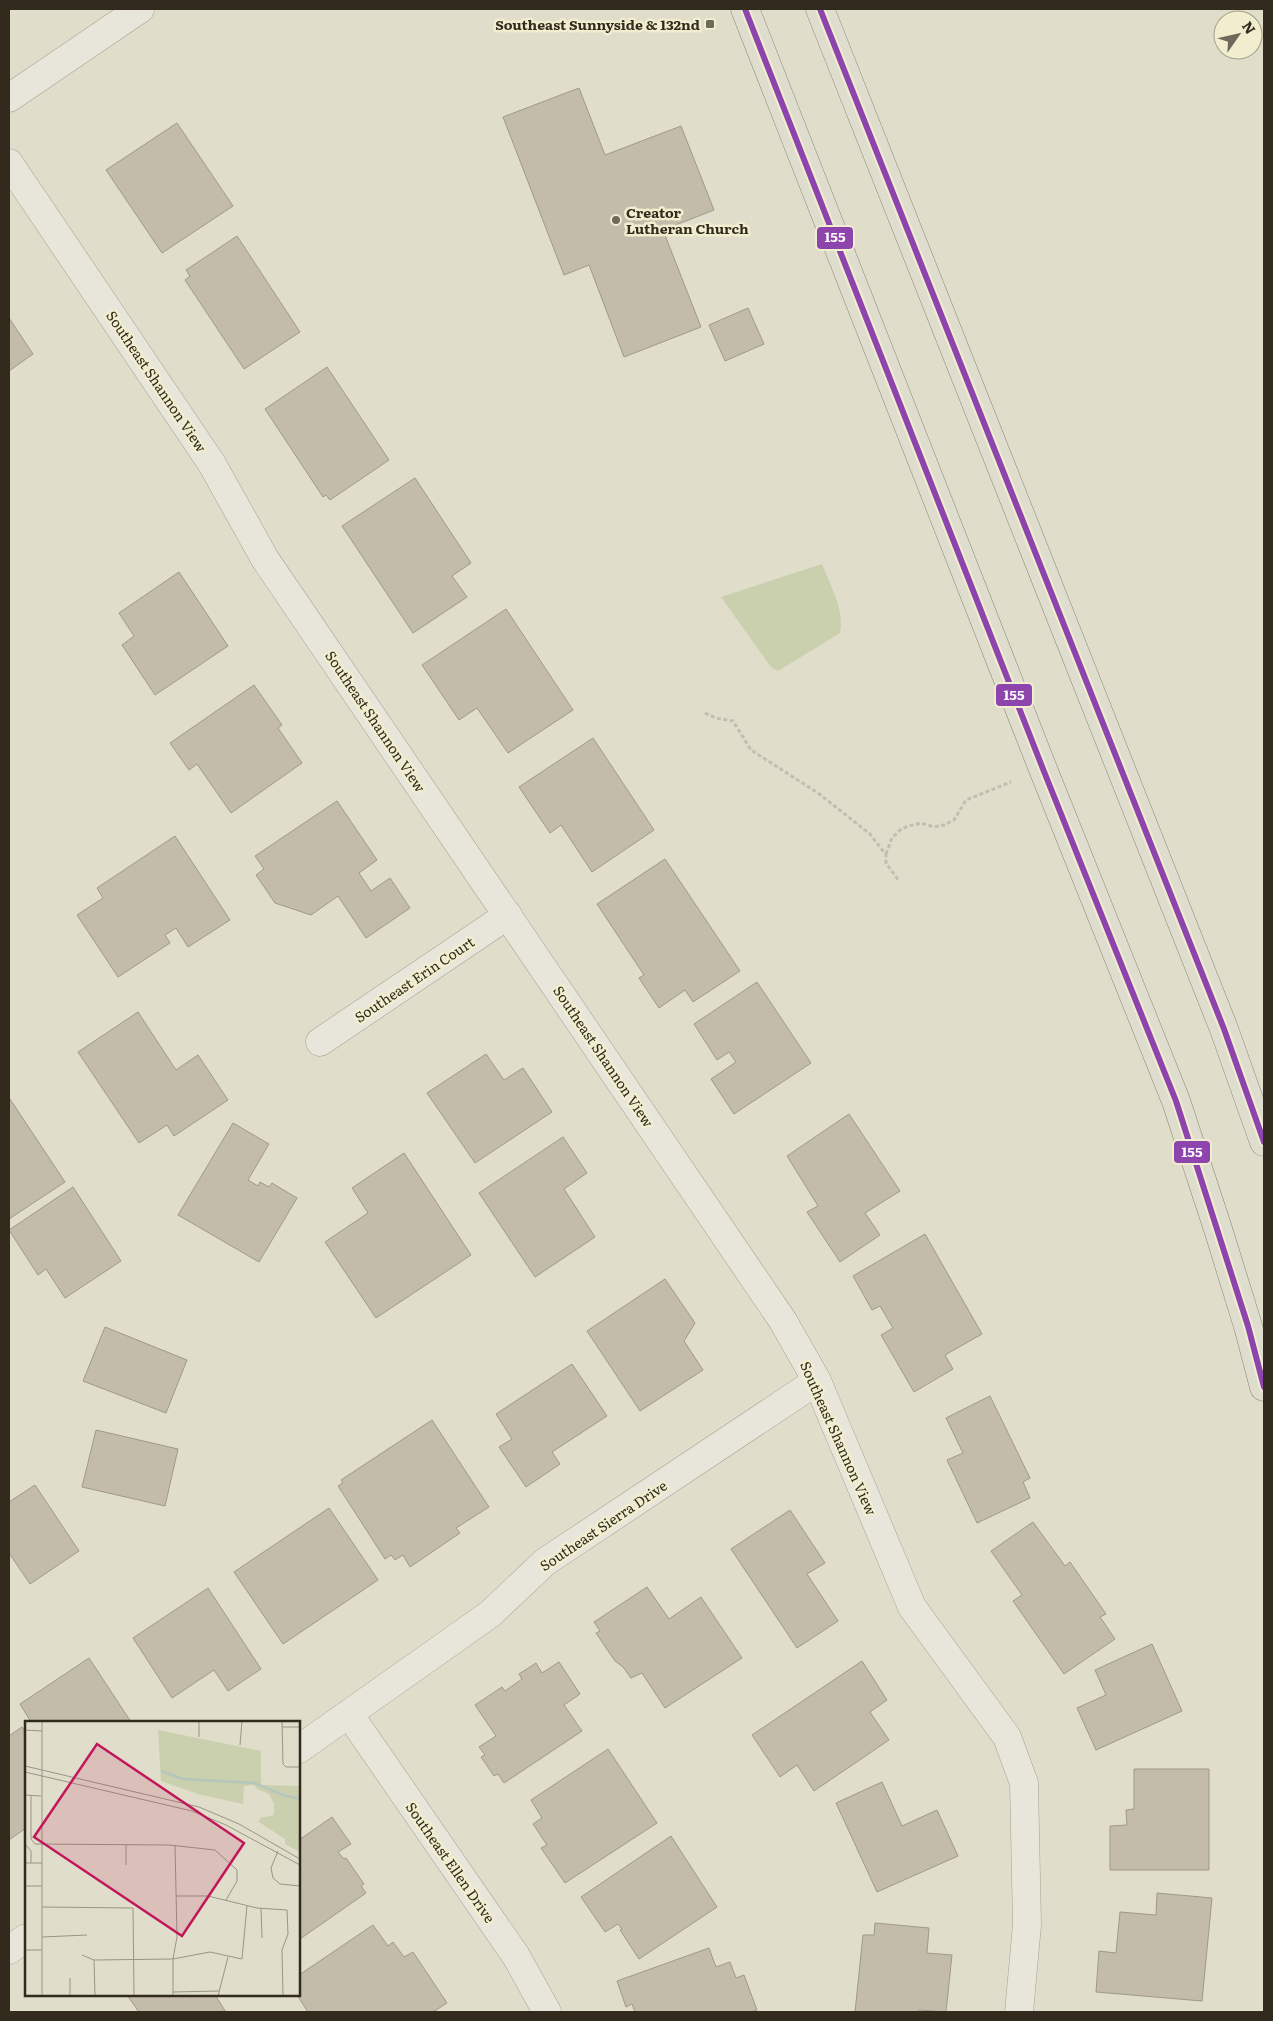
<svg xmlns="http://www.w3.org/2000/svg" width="1273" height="2021" font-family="Literata,serif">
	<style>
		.green { fill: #cad0ad }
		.building { fill: #c3bcab; stroke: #9f998a }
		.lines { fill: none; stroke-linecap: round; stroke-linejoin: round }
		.minor-casing { stroke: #a5a193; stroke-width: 29 }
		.tertiary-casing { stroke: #a5a193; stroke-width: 29 }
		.primary-casing { stroke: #8a867a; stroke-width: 29 }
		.path { stroke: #c1beb2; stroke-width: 3; stroke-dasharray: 4 2.5; stroke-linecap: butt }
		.minor { stroke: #e8e6db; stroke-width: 28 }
		.tertiary { stroke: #e8e6db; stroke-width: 28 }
		.primary { stroke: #dfddcd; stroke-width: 28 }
		.bus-1-casing { stroke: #f1edcf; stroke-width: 10 }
		.bus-1 { stroke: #8e44ad; stroke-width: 6 }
		.poi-dot { fill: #6e695a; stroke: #f1edcf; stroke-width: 2 }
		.labels { text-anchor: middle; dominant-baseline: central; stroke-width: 5; stroke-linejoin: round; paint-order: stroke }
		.poi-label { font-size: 14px; font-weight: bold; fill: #312a1d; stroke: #f1edcf; text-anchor: end }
		.street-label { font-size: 14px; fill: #312a1d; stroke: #f1edcf }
		.inset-river { fill: none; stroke: #b5c6bd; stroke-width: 2.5 }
		.inset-road { fill: none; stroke: #9a9585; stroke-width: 1 }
		.view { fill: #c2185b; fill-opacity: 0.15; stroke: #c2185b; stroke-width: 2.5 }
		.inset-edge { fill: none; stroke: #312a1d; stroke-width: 2.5 }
		.line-badge { stroke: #f1edcf; stroke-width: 2 }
		.badge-label { font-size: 14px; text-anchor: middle; font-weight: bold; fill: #fff }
	</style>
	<rect width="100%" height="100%" fill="#e0ddca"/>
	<path class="green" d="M822,564C830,585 845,610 840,633L778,671L771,667L721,597Z"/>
	<g class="building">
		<path d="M579,88L605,155L681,126L714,210L663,230L701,327L624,357L589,265L564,275L503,117Z"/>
		<path d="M177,123L233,206L162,253L106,170Z"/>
		<path d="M237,236L300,332L244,369L185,280L190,276L186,270Z"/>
		<path d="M748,308L764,344L725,361L709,325Z"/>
		<path d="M9,318L33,354L9,371Z"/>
		<path d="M327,367L389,460L330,500L326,495L323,497L265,409Z"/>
		<path d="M415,478L471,563L452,576L467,597L413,633L342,526Z"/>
		<path d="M179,572L228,646L155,695L122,645L134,636L119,613Z"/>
		<path d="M506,609L573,710L508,753L477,708L459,720L422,665Z"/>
		<path d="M254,685L282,725L278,728L302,763L231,813L197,764L189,770L170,743Z"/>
		<path d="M593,738L654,830L592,872L561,825L550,833L519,787Z"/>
		<path d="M337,801L377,860L359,873L371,891L390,878L410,908L366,938L338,896L311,915L275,903L256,875L264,869L255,856Z"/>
		<path d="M175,836L230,920L188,947L176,928L165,935L170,943L118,977L77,915L103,898L97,888Z"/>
		<path d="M665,859L740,971L693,1002L685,990L659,1008L639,978L644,975L597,904Z"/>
		<path d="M757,982L811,1063L734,1114L711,1079L736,1062L729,1052L717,1060L694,1024Z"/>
		<path d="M138,1012L176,1070L198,1055L228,1100L174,1136L167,1125L139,1143L78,1052Z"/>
		<path d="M486,1054L504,1080L523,1068L552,1112L475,1163L427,1093Z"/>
		<path d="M10,1099L65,1182L9,1219V1100Z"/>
		<path d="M849,1114L900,1191L865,1213L880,1235L840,1262L807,1212L818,1206L787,1156Z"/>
		<path d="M233,1123L269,1144L248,1180L258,1186L260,1182L269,1187L272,1183L297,1198L259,1262L178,1215Z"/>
		<path d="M563,1137L587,1173L564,1189L595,1237L535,1277L479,1193Z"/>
		<path d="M404,1153L471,1255L376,1318L325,1242L368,1213L352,1188Z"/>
		<path d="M73,1187L121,1261L65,1298L46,1269L38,1275L9,1230Z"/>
		<path d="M925,1234L982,1334L945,1355L953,1369L914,1392L881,1335L893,1328L880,1306L872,1310L853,1276Z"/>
		<path d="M665,1279L695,1323L684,1341L703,1370L640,1411L587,1331Z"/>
		<path d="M105,1327L187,1360L166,1413L83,1381Z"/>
		<path d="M572,1364L607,1416L552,1452L560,1464L526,1487L499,1447L512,1439L496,1414Z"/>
		<path d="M990,1396L1030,1478L1023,1482L1030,1498L977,1523L947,1460L963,1453L946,1418Z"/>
		<path d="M432,1420L489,1507L456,1528L460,1533L410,1567L403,1555L395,1560L391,1555L385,1559L338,1486L343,1483L341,1480Z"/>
		<path d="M96,1430L178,1449L165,1506L82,1487Z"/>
		<path d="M35,1485L79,1551L30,1584L9,1553V1502Z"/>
		<path d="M329,1508L378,1580L283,1644L234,1572Z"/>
		<path d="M790,1510L825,1563L807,1574L838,1621L797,1648L731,1549Z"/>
		<path d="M1033,1522L1065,1566L1070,1562L1106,1614L1100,1617L1115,1639L1064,1674L1013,1601L1022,1595L991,1551Z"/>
		<path d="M647,1587L669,1619L701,1597L742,1658L665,1708L642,1673L631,1678L623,1667L615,1661L596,1633L600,1631L594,1622Z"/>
		<path d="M208,1588L261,1669L228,1691L214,1670L172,1698L133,1638Z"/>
		<path d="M1152,1644L1182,1711L1096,1750L1077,1708L1106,1695L1095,1670Z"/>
		<path d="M89,1658L131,1722H31L20,1704Z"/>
		<path d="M862,1661L887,1700L870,1712L889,1740L814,1791L797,1765L780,1777L752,1735Z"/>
		<path d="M559,1662L580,1694L564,1705L582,1731L504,1783L498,1774L494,1776L481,1757L485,1755L479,1747L496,1736L475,1705L502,1687L505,1691L522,1679L519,1674L536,1663L542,1673Z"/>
		<path d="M22,1727L26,1733V1828L9,1840V1736Z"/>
		<path d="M608,1749L657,1823L565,1883L541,1848L547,1845L533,1824L542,1818L531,1800Z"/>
		<path d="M1134,1769H1209V1870H1110V1826L1127,1825L1126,1810L1134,1809Z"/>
		<path d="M882,1782L902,1826L937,1810L958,1856L877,1892L836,1803Z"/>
		<path d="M332,1817L351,1844L338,1852L344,1859L346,1858L364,1884L361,1886L366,1893L300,1939L299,1840Z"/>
		<path d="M671,1836L717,1907L639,1959L620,1930L622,1929L618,1924L605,1932L581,1897Z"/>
		<path d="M1157,1893L1212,1898L1202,2001L1096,1992L1099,1951L1116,1953L1120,1912L1156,1915Z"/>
		<path d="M875,1923L929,1928L927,1953L952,1955L946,2012L919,2010V2012H855L863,1935H874Z"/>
		<path d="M373,1925L388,1946L393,1942L404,1957L413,1952L447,2003L433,2012H308L297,1995H299V1975Z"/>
		<path d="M709,1948L716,1967L730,1962L736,1978L744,1975L757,2010L750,2012H635L632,2004L626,2007L617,1981Z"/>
		<path d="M127,1995H215L226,2012H139Z"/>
	</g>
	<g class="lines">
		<defs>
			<g id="minor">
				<path d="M9,163L212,464L265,559L783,1321L817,1381L912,1607L1007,1737L1024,1783L1027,1925L1019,2012"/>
				<path d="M320,1042L508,915"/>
				<path d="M349,1714L516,1956L547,2012"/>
				<path d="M299,1749L490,1614L545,1562L817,1381"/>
				<path d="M9,1950L26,1938"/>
			</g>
			<path id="tertiary" d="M9,98L140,9"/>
			<g id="primary">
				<path d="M745,9L1043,769L1176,1101L1218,1229L1248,1326L1264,1387"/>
				<path d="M820,9L1224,1029L1264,1142"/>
			</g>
		</defs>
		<use href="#minor" class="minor-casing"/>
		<use href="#tertiary" class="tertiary-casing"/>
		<use href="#primary" class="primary-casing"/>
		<g class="path">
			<path d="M705,713L716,718L733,721L751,750L818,793L870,834L886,855V863L899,881"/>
			<path d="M886,854L892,838L900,830L908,826L921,823L934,827L944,825L954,820L966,800L1011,782"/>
		</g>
		<use href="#minor" class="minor"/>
		<use href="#tertiary" class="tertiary"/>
		<use href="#primary" class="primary"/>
		<defs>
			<g id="bus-1">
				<path d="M745,9L1043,769L1176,1101L1248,1326L1264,1387"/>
				<path d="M820,9L1224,1029L1264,1142"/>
			</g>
		</defs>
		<use href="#bus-1" class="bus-1-casing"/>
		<use href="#bus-1" class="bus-1"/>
	</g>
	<g class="poi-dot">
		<rect x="705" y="19" width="10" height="10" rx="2.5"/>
		<circle cx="616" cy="220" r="5"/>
	</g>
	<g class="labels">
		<g class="poi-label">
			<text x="700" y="24">Southeast Sunnyside &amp; 132nd</text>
			<text x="626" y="212" text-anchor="start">Creator<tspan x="626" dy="16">Lutheran Church</tspan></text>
		</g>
		<g class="street-label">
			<text transform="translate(157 381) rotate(56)">Southeast Shannon View</text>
			<text transform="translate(376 721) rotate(56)">Southeast Shannon View</text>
			<text transform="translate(414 979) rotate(-34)">Southeast Erin Court</text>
			<text transform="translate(604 1056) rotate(56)">Southeast Shannon View</text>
			<text transform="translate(839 1438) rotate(66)">Southeast Shannon View</text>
			<text transform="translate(603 1525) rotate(-34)">Southeast Sierra Drive</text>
			<text transform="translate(451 1862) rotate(55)">Southeast Ellen Drive</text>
		</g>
	</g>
	<g transform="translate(25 1721)">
		<rect width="275" height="275" fill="#e0ddca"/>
		<path d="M133,9L236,30V64L275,65V131L260,123V118L234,101L235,97L249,94V83L244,73L232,68L229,64L219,65L218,83L173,73L136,60Z" fill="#cad0ad"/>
		<path class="inset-river" d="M136,50L158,58L229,62L258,74L275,78"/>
		<path class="inset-road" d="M17,0V275M174,0V16M257,0L258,43L261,46H275M257,6H275M0,9L17,10M215,24L217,0M0,45L174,86L214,103L275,138M0,51L167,90L201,104L275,144M0,74L16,75M6,74V118L10,123L144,124L190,129L212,149V160L201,179M0,123L6,130V142M101,124V144M253,130L246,147L248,157L255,163L275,165M0,142H17M0,165H17M151,175H183L232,187L262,189L263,213L257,229L258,275M17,186L108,187L109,275M236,187L237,217M17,216L62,214M0,229H17M57,234L69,239L148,238L185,231L217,238L222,185M69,239L70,275M45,257V275M148,271L194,270M148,275V238L152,216L150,124M193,275L203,236"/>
		<path class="view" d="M72,23L219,122L157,215L9,116Z"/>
		<rect width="275" height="275" class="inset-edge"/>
	</g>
	<g class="line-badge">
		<rect x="816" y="226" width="38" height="24" rx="5" fill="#8e44ad"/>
		<rect x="995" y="683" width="38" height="24" rx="5" fill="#8e44ad"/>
		<rect x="1173" y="1140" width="38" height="24" rx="5" fill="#8e44ad"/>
	</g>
	<g class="badge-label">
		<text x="835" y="242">155</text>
		<text x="1014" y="700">155</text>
		<text x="1192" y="1157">155</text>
	</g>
	<rect width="1273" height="2021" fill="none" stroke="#312a1d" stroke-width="20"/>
	<g transform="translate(1238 35) rotate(56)"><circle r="24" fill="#f1edcf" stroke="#a49f88"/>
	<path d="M0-4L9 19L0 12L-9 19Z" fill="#6e695a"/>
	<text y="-8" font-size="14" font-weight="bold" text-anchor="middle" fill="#312a1d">N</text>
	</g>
</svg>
